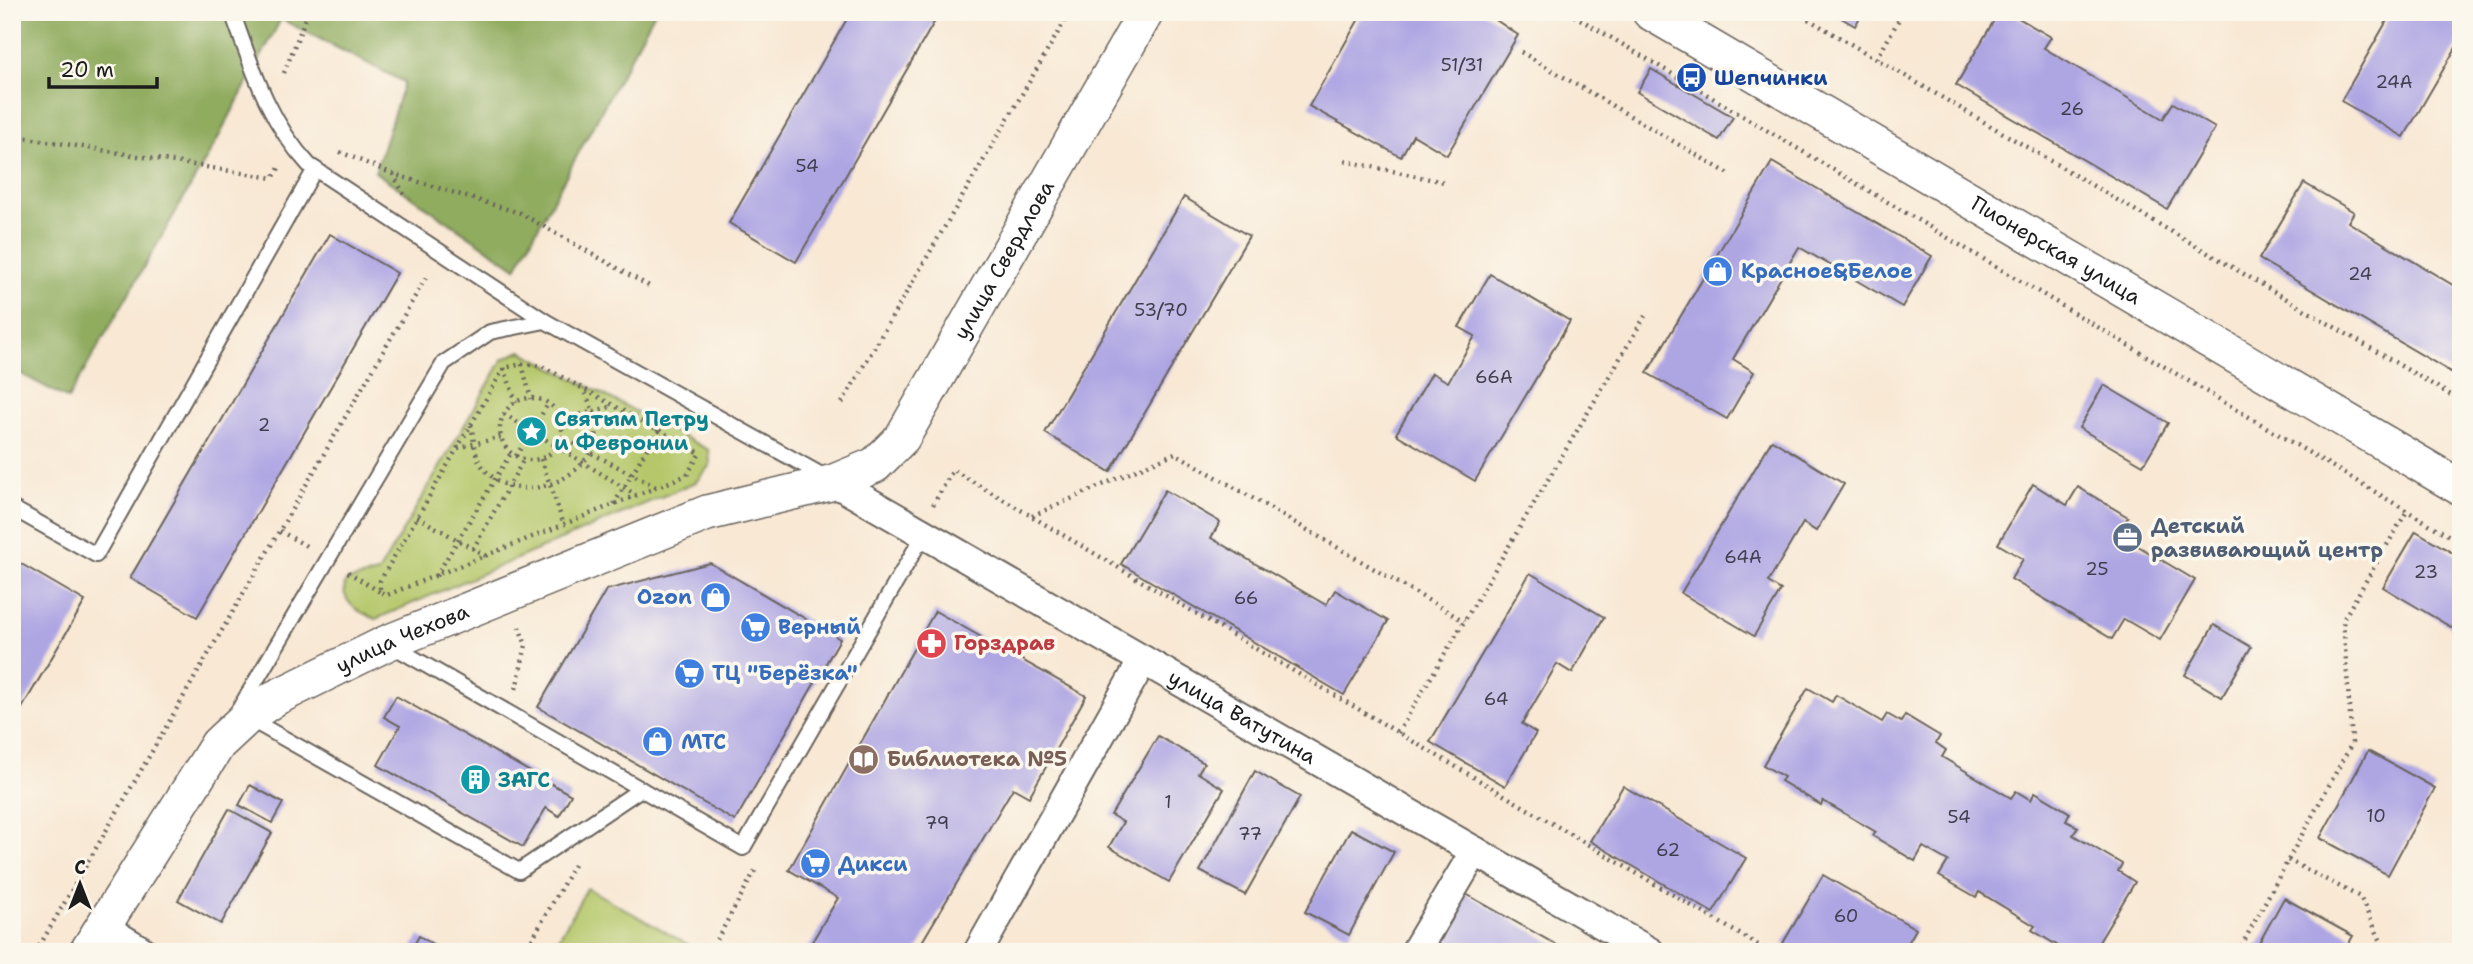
<svg xmlns="http://www.w3.org/2000/svg" width="2473" height="964" font-family="'Shantell Sans',sans-serif">
	<style>
		.green { fill: #b5c76a; stroke: #687243; stroke-width: 2 }
		.forest { fill: #90ac5e; stroke: #56643d; stroke-width: 2 }
		.building { fill: #aea6e3 }
		.lines { fill: none; stroke-linecap: round; stroke-linejoin: round }
		.service-casing { stroke: #69635c; stroke-width: 18 }
		.minor-casing { stroke: #69635c; stroke-width: 32 }
		.tertiary-casing { stroke: #69635c; stroke-width: 38 }
		.path { stroke: #69635c; stroke-width: 4.5; stroke-dasharray: 2 5; stroke-linecap: butt }
		.service { stroke: #fff; stroke-width: 14 }
		.minor { stroke: #fff; stroke-width: 28 }
		.tertiary { stroke: #fff; stroke-width: 35 }
		.labels { text-anchor: middle; dominant-baseline: central; stroke-width: 7; stroke-linejoin: round; paint-order: stroke }
		.number-label { font-size: 18px; fill: #403e4e }
		.transit-label { font-size: 21px; font-weight: bold; fill: #164399; stroke: #fbf7ec; text-anchor: start }
		.street-label { font-size: 21px; fill: #1c1c1c; stroke: #fbf7ec }
		.shop-label { font-size: 21px; font-weight: bold; fill: #366cbe; stroke: #fbf7ec; text-anchor: start }
		.culture-label { font-size: 21px; font-weight: bold; fill: #0d838f; stroke: #fbf7ec; text-anchor: start }
		.service-label { font-size: 21px; font-weight: bold; fill: #4e5e75; stroke: #fbf7ec; text-anchor: start }
		.health-label { font-size: 21px; font-weight: bold; fill: #be3a42; stroke: #fbf7ec; text-anchor: start }
		.education-label { font-size: 21px; font-weight: bold; fill: #785e54; stroke: #fbf7ec; text-anchor: start }
	</style>
	<rect width="100%" height="100%" fill="#fbf7ec"/>
	<filter id="ink" filterUnits="userSpaceOnUse"><feTurbulence type="fractalNoise" baseFrequency=".0143" numOctaves="2"/><feDisplacementMap in="SourceGraphic" scale="14" xChannelSelector="R" yChannelSelector="G"/><feConvolveMatrix kernelMatrix="1 2 1 2 8 2 1 2 1" color-interpolation-filters="sRGB"/></filter>
	<filter id="wash" filterUnits="userSpaceOnUse"><feTurbulence type="fractalNoise" baseFrequency=".00686" numOctaves="4" result="noise"/><feDisplacementMap in="SourceGraphic" scale="28" xChannelSelector="R" yChannelSelector="G"/><feGaussianBlur stdDeviation="1.57" result="paint"/><feColorMatrix in="noise" values="0 0 0 0 0 0 0 0 0 0 0 0 0 0 0 0 0 1.4 0 .05"/><feComposite in="paint" operator="in"/></filter>
	<g filter="url(#wash)">
		<rect width="100%" height="100%" fill="#f8e8d4"/>
		<g class="green">
			<path d="M521,351L709,450L710,465L696,482L376,619C360,613 338,602 346,581L378,573L503,359Z"/>
			<path d="M587,888L698,950V952H551Z"/>
		</g>
		<path class="forest" d="M12,12H655L516,268L375,172L404,82L281,19L216,142L68,399L12,369Z"/>
		<g id="blocks">
			<g class="building">
				<path d="M851,12H940L796,262L729,223Z"/>
				<path d="M1363,12H1484L1518,35L1447,155L1413,135L1401,157L1309,106Z"/>
				<path d="M1831,12H1863L1855,26Z"/>
				<path d="M1999,12H2008L2051,37L2044,48L2163,119L2173,103L2215,128L2167,209L1956,85Z"/>
				<path d="M2392,12H2461V39L2404,137L2341,101Z"/>
				<path d="M1651,69L1733,117L1719,140L1637,92Z"/>
				<path d="M1772,162L1932,256L1902,307L1799,247L1733,359L1754,372L1727,419L1647,373Z"/>
				<path d="M2304,183L2354,212L2348,222L2461,290V378L2259,259Z"/>
				<path d="M1184,197L1249,236L1110,472L1045,433Z"/>
				<path d="M330,234L397,273L197,617L130,578Z"/>
				<path d="M1490,274L1570,321L1475,481L1396,434L1432,373L1448,382L1475,336L1459,327Z"/>
				<path d="M2104,385L2168,423L2143,465L2079,428Z"/>
				<path d="M1772,440L1844,484L1816,531L1803,523L1768,582L1781,590L1754,636L1681,593Z"/>
				<path d="M2033,484L2067,505L2078,487L2128,517L2118,534L2195,580L2160,640L2124,619L2112,639L2011,579L2023,559L1998,544Z"/>
				<path d="M1165,490L1220,522L1211,538L1326,605L1335,590L1388,621L1344,695L1121,564Z"/>
				<path d="M2416,531L2461,558V633L2383,587Z"/>
				<path d="M18,562L85,601L12,725V572Z"/>
				<path d="M710,563L840,639L735,821L538,707L606,590Z"/>
				<path d="M1530,573L1604,617L1572,673L1557,664L1522,724L1536,733L1505,786L1430,742Z"/>
				<path d="M935,611L1086,696L1029,797L1013,788L916,952H806L838,898L789,870Z"/>
				<path d="M2214,625L2251,647L2222,697L2185,675Z"/>
				<path d="M1808,688L1832,702L1836,695L1882,722L1887,714L1901,722L1905,715L1940,736L1936,743L1946,750L1942,757L2011,798L2016,791L2031,800L2035,792L2070,813L2066,821L2078,827L2073,835L2122,864L2118,871L2135,882L2093,952H2068L2032,930L2035,926L1979,892L1976,897L1939,876L1948,861L1923,847L1915,861L1873,836L1876,832L1823,801L1821,805L1781,781L1784,777L1763,765Z"/>
				<path d="M396,696L571,795L559,816L546,808L523,847L378,765L400,726L384,717Z"/>
				<path d="M1158,736L1204,763L1198,773L1224,789L1169,882L1109,847L1123,822L1111,815Z"/>
				<path d="M2368,751L2435,788L2388,875L2320,838Z"/>
				<path d="M1255,771L1300,797L1245,895L1200,871Z"/>
				<path d="M250,785L283,803L272,823L239,805Z"/>
				<path d="M1623,786L1746,858L1713,913L1590,841Z"/>
				<path d="M229,809L272,833L221,924L178,900Z"/>
				<path d="M1351,829L1394,852L1349,935L1305,912Z"/>
				<path d="M1823,875L1916,929L1903,952H1798L1783,943Z"/>
				<path d="M1466,894L1569,952H1434Z"/>
				<path d="M2284,898L2353,936L2344,952H2254Z"/>
				<path d="M419,936L446,952H410Z"/>
			</g>
		</g>
	</g>
	<g filter="url(#ink)">
		<use href="#blocks" fill-opacity="0" stroke="#69635c" stroke-width="2"/>
		<g class="lines">
			<defs>
				<g id="service">
					<path d="M232,12C252,67 268,121 309,165L545,321L827,478"/>
					<path d="M12,508L96,555L315,169"/>
					<path d="M391,645L743,848L924,534"/>
					<path d="M238,711L444,363L490,332L545,321"/>
					<path d="M248,718L519,871L641,789"/>
				</g>
				<g id="minor">
					<path id="s1" d="M834,482L1650,952"/>
					<path d="M101,926L144,952"/>
					<path d="M978,952L1143,660"/>
					<path d="M1415,952L1475,851"/>
				</g>
				<g id="tertiary">
					<path id="s2" d="M1650,12L2461,488"/>
					<path id="s3" d="M87,952L218,744L247,717L275,698L387,643L707,513L834,482L875,465L902,438L1146,12"/>
				</g>
			</defs>
			<use href="#service" class="service-casing"/>
			<use href="#minor" class="minor-casing"/>
			<use href="#tertiary" class="tertiary-casing"/>
			<g class="path">
				<path d="M1568,12L2461,543"/>
				<path d="M1796,12L2461,401"/>
				<path d="M1521,52L1729,174"/>
				<path d="M1877,59L1903,12"/>
				<path d="M284,73L308,12"/>
				<path d="M12,124L22,137L273,178L279,168"/>
				<path d="M340,152L393,174L520,213L649,286"/>
				<path d="M1345,161L1444,182"/>
				<path d="M393,174L406,198"/>
				<path d="M522,364L542,366L700,453L687,475L387,595L380,592V581L504,368Z"/>
				<path d="M522,364L531,399"/>
				<path d="M504,368L516,402"/>
				<circle cx="531" cy="429" r="31"/>
				<path d="M842,403L1070,12"/>
				<path d="M504,414L636,495"/>
				<path d="M560,420L613,406"/>
				<path d="M471,425C474,437 474,456 482,466C512,509 586,484 596,437C599,421 590,404 584,390"/>
				<path d="M561,437L656,487"/>
				<path d="M458,448L501,437"/>
				<path d="M516,456L548,404"/>
				<path d="M541,459L564,525"/>
				<path d="M614,504L658,430"/>
				<path d="M933,505L953,470L1770,952"/>
				<path d="M1032,516L1175,453L1464,621"/>
				<path d="M417,517L486,556"/>
				<path d="M280,531L308,547"/>
				<path d="M473,549L524,459"/>
				<path d="M348,572L380,592"/>
				<path d="M436,576L511,453"/>
				<path d="M516,689L526,645L519,627"/>
				<path d="M1398,733L1645,316"/>
				<path d="M2288,860L2360,897L2386,952"/>
				<path d="M36,952L428,274"/>
				<path d="M525,952L574,865"/>
				<path d="M710,952L756,869"/>
				<path d="M2238,952L2352,743L2343,620L2407,511"/>
			</g>
			<use href="#service" class="service"/>
			<use href="#minor" class="minor"/>
			<use href="#tertiary" class="tertiary"/>
		</g>
	</g>
	<defs>
		<symbol id="bus-disc" viewBox="-11 -11 22 22"><circle r="9.5" fill="#1a4fb4" stroke="#fbf7ec"/><path d="M-5-6H5V4H4V6H2V4H-2V6H-4V4H-5ZM-3.5-4V0h7V-4ZM-3.5 1.2v1.5H-2V1.2ZM2 1.2v1.5H3.5V1.2Z" fill="#fff"/></symbol>
		<symbol id="shop-disc" viewBox="-11 -11 22 22"><circle r="9.5" fill="#3f7fe0" stroke="#fbf7ec"/><path d="M-5-2.5h2.3a2.7 3.5 0 0 1 5.4 0H5L5.5 6h-11ZM-1.5-2.5h3a1.5 2.3 0 0 0-3 0Z" fill="#fff"/></symbol>
		<symbol id="sight-disc" viewBox="-11 -11 22 22"><circle r="9.5" fill="#0f9aa8" stroke="#fbf7ec"/><path d="M0-6L1.8-2.2L6-1.7L2.9 1.2L3.7 5.4L0 3.3L-3.7 5.4L-2.9 1.2L-6-1.7L-1.8-2.2Z" fill="#fff"/></symbol>
		<symbol id="office-disc" viewBox="-11 -11 22 22"><circle r="9.5" fill="#5c6f8a" stroke="#fbf7ec"/><path d="M-6-3h4V-5.5h4V-3h4V5H-6ZM-1-4.5V-3h2v-1.5ZM-6 0V1H6V0Z" fill="#fff"/></symbol>
		<symbol id="supermarket-disc" viewBox="-11 -11 22 22"><circle r="9.5" fill="#3f7fe0" stroke="#fbf7ec"/><path d="M-6-5.5h2.5l.6 2H6L4.5 2H-2.5L-4.4-4H-6ZM-1.5 3.2a1.3 1.3 0 1 0 .1 0ZM3 3.2a1.3 1.3 0 1 0 .1 0Z" fill="#fff"/></symbol>
		<symbol id="pharmacy-disc" viewBox="-11 -11 22 22"><circle r="9.5" fill="#e0444e" stroke="#fbf7ec"/><path d="M-2-6h4v4h4v4h-4v4h-4v-4h-4v-4h4Z" fill="#fff"/></symbol>
		<symbol id="library-disc" viewBox="-11 -11 22 22"><circle r="9.5" fill="#8d6e63" stroke="#fbf7ec"/><path d="M-6-4Q-3-5.5-.7-3.5V5Q-3 3-6 4ZM6-4Q3-5.5 .7-3.5V5Q3 3 6 4Z" fill="#fff"/></symbol>
		<symbol id="building-disc" viewBox="-11 -11 22 22"><circle r="9.5" fill="#0f9aa8" stroke="#fbf7ec"/><path d="M-4-6H4V6H1V3H-1V6H-4ZM-2.5-4.3h1.7v1.8h-1.7ZM.8-4.3h1.7v1.8H.8ZM-2.5-1h1.7V.8h-1.7ZM.8-1h1.7V.8H.8Z" fill="#fff"/></symbol>
	</defs>
	<g fill-rule="evenodd">
		<use href="#bus-disc" x="1674" y="60" width="35" height="35"/>
		<use href="#shop-disc" x="1700" y="254" width="35" height="35"/>
		<use href="#sight-disc" x="514" y="414" width="35" height="35"/>
		<use href="#office-disc" x="2110" y="520" width="35" height="35"/>
		<use href="#shop-disc" x="698" y="580" width="35" height="35"/>
		<use href="#supermarket-disc" x="738" y="610" width="35" height="35"/>
		<use href="#pharmacy-disc" x="914" y="626" width="35" height="35"/>
		<use href="#supermarket-disc" x="672" y="656" width="35" height="35"/>
		<use href="#shop-disc" x="640" y="724" width="35" height="35"/>
		<use href="#library-disc" x="846" y="742" width="35" height="35"/>
		<use href="#building-disc" x="458" y="762" width="35" height="35"/>
		<use href="#supermarket-disc" x="798" y="846" width="35" height="35"/>
	</g>
	<g class="labels">
		<g class="number-label">
			<text x="1462" y="65">51/31</text>
			<text x="2394" y="82">24А</text>
			<text x="2072" y="109">26</text>
			<text x="807" y="166">54</text>
			<text x="2360" y="274">24</text>
			<text x="1161" y="310">53/70</text>
			<text x="1494" y="377">66А</text>
			<text x="264" y="425">2</text>
			<text x="1743" y="557">64А</text>
			<text x="2097" y="569">25</text>
			<text x="2426" y="572">23</text>
			<text x="1246" y="598">66</text>
			<text x="1496" y="699">64</text>
			<text x="1168" y="802">1</text>
			<text x="2376" y="816">10</text>
			<text x="1959" y="817">54</text>
			<text x="937" y="823">79</text>
			<text x="1250" y="834">77</text>
			<text x="1668" y="850">62</text>
			<text x="1846" y="916">60</text>
		</g>
		<g class="transit-label">
			<text x="1714" y="78">Шепчинки</text>
		</g>
		<g class="street-label">
			<text stroke="none"><textPath href="#s2" startOffset="471">Пионерская улица</textPath></text>
			<text stroke="none"><textPath href="#s3" startOffset="1208">улица Свердлова</textPath></text>
			<text stroke="none"><textPath href="#s3" startOffset="460">улица Чехова</textPath></text>
			<text stroke="none"><textPath href="#s1" startOffset="471">улица Ватутина</textPath></text>
		</g>
		<g class="shop-label">
			<text x="1741" y="271">Красное&amp;Белое</text>
			<text x="692" y="597" text-anchor="end">Ozon</text>
			<text x="778" y="627">Верный</text>
			<text x="712" y="673">ТЦ "Берёзка"</text>
			<text x="681" y="742">МТС</text>
			<text x="838" y="864">Дикси</text>
		</g>
		<g class="culture-label">
			<text x="554" y="419">Святым Петру<tspan x="554" dy="24">и Февронии</tspan></text>
			<text x="498" y="780">ЗАГС</text>
		</g>
		<g class="service-label">
			<text x="2151" y="526">Детский<tspan x="2151" dy="24">развивающий центр</tspan></text>
		</g>
		<g class="health-label">
			<text x="954" y="643">Горздрав</text>
		</g>
		<g class="education-label">
			<text x="887" y="759">Библиотека №5</text>
		</g>
	</g>
	<rect width="2473" height="964" fill="none" stroke="#fbf7ec" stroke-width="42"/>
	<g transform="translate(80 884)" stroke="#fbf7ec" stroke-width="5" paint-order="stroke">
	<path d="M0-5L12 26L0 18L-12 26Z" fill="#1c1c1c"/>
	<text y="-10" font-size="19" font-weight="bold" text-anchor="middle" fill="#1c1c1c">С</text>
	</g>
	<path d="M49 77v10h108v-10" fill="none" stroke="#1c1c1c" stroke-width="3.5"/>
	<text x="60" y="77" font-size="21" fill="#1c1c1c" stroke="#fbf7ec" stroke-width="5" paint-order="stroke">20 m</text>
</svg>
